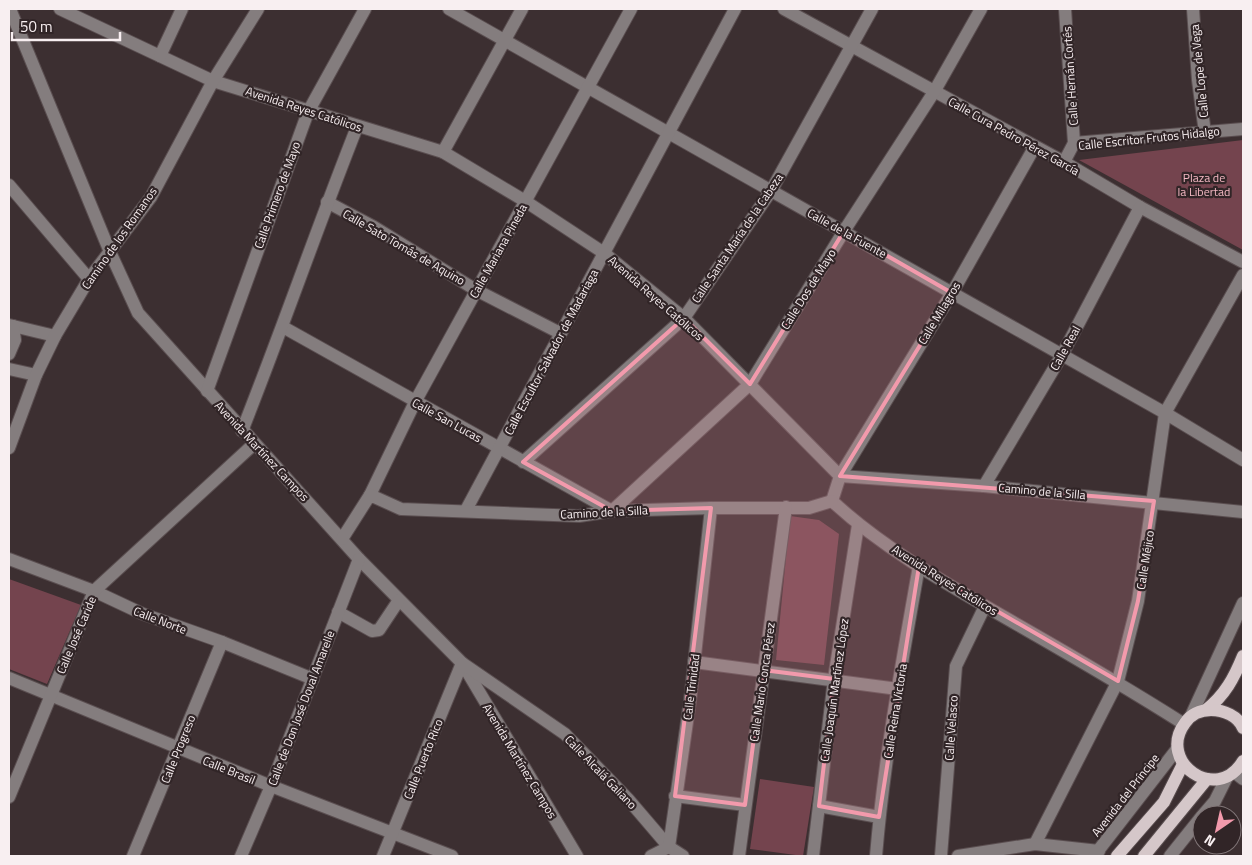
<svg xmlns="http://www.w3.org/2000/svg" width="1252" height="865" font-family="'Titillium Web',sans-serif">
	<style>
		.green { fill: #74444e }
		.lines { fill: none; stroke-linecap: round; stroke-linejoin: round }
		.minor-casing { stroke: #5a4e50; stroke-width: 14 }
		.major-casing { stroke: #5a4e50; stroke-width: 14 }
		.minor { stroke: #847d7e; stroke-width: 12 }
		.major { stroke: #d5c7c9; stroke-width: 12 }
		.marked { fill: #f29aac; fill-opacity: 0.2; stroke: #f29aac; stroke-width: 4; stroke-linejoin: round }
		.labels { text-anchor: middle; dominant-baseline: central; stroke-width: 4.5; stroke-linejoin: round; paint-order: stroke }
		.street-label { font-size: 12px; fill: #f8eff1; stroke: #312527 }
		.park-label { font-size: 12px; fill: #f5b9c4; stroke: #312527 }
	</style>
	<rect width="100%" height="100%" fill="#3c2f31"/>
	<g class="green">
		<path d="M1243,140V250L1079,160Z"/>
		<path d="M790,516L819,520L839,534L824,665L776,660Z"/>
		<path d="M9,579L81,605L47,684L9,669Z"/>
		<path d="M760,779L814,787L803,856L750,849Z"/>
	</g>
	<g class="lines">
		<defs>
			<g id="minor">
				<path d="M10,9L110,252L138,313L359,559L462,663L577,856"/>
				<path d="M60,9L213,81L443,152L525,201L604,253L684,318L840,476L832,501C886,551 954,588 1018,625C1074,657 1129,689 1184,724"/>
				<path d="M449,9L1165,413L1243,460"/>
				<path d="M784,9L1064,162L1140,207L1243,262"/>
				<path d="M1065,9L1074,143"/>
				<path d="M1193,9L1198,80L1205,133"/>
				<path d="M160,56L182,9"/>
				<path d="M1034,148L952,293L840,476L984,486L1243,512"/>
				<path d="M443,152L522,9"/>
				<path d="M1064,162L1074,143L1243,129"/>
				<path d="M9,185L89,279"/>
				<path d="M327,202L374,227L476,290L560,333"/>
				<path d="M9,325L55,336"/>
				<path d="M283,327L612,511L750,384L844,231L934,92L981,9"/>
				<path d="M9,354L15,340L13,326"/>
				<path d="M9,369L36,375"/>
				<path d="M207,391L308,112L365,9"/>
				<path d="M242,431C282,330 317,228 357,127"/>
				<path d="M9,448L36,375L55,336L89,279L151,197L213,81L258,9"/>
				<path d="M523,462L684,318L771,191L872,9"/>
				<path d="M984,486L1062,355L1140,207"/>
				<path d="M370,495L415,402L631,9"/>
				<path d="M466,510L735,9"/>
				<path d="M342,539L370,495L401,509L579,516L612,511L711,508H809L832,501"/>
				<path d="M9,559L94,591L143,614L222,642L313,679"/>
				<path d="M338,612L372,631L379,630L399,600"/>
				<path d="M694,662L898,689"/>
				<path d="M9,678L271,786L452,856"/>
				<path d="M1191,716L1243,603"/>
				<path d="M1234,772L1243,779"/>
				<path d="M675,796L745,805"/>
				<path d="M9,797L94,591L254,444"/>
				<path d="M819,806L879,817"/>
				<path d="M1203,815L1215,801L1227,777"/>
				<path d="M1035,844L1118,681L1138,601L1165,413L1243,275"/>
				<path d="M133,856L222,642"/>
				<path d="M241,856L271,786L359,559"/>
				<path d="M383,856L462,663L565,734L628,799L669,847L683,856"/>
				<path d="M651,856L669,847L690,701L711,508"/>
				<path d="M739,856L786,507"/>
				<path d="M813,856L834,679L858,525"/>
				<path d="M876,856C884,759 902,662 919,566"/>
				<path d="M941,856L956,666L985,606"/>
				<path d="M958,856L1035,844L1099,851"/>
				<path d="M1094,856L1177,749"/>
				<path d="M1170,856L1202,816"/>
			</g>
			<g id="major">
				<path d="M1206,710C1225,695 1234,678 1243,656"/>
				<path d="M1243,728C1238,716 1224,710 1211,710C1201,710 1191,714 1185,723C1156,762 1217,805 1243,761"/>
				<path d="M1117,856L1164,802L1183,764"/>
				<path d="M1144,856L1207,779"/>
			</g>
		</defs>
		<use href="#minor" class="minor-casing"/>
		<use href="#major" class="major-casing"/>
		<use href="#minor" class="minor"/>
		<use href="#major" class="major"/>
	</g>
	<path class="marked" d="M844,231L952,293L840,476L1154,501L1138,601L1118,681L919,566L879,817L819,806L834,679L763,670L745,805L675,796L711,508L612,511L523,462L684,318L750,384Z"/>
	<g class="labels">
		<g class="street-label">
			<text transform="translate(1199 71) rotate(-96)">Calle Lope de Vega</text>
			<text transform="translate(1070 76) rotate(-94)">Calle Hernán Cortés</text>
			<text transform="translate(304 109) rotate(18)">Avenida Reyes Católicos</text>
			<text transform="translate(1014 136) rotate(29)">Calle Cura Pedro Pérez García</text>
			<text transform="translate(1149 138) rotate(-6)">Calle Escritor Frutos Hidalgo</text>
			<text transform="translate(277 195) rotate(-70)">Calle Primero de Mayo</text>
			<text transform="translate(847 233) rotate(29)">Calle de la Fuente</text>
			<text transform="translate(119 238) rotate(-55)">Camino de los Romanos</text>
			<text transform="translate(737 238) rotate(-56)">Calle Santa María de la Cabeza</text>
			<text transform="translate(404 247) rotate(30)">Calle Sato Tomás de Aquino</text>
			<text transform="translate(498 251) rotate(-61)">Calle Mariana Pineda</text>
			<text transform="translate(808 289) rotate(-58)">Calle Dos de Mayo</text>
			<text transform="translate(656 298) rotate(41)">Avenida Reyes Católicos</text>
			<text transform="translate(939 313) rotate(-59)">Calle Milagros</text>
			<text transform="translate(1065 348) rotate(-61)">Calle Real</text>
			<text transform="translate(551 352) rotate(-62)">Calle Escultor Salvador de Madariaga</text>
			<text transform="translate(447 420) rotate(29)">Calle San Lucas</text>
			<text transform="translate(262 451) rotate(47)">Avenida Martínez Campos</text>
			<text transform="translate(1042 491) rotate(5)">Camino de la Silla</text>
			<text transform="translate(604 512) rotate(-3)">Camino de la Silla</text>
			<text transform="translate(1145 560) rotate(-81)">Calle Méjico</text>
			<text transform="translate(945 580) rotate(32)">Avenida Reyes Católicos</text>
			<text transform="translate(160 620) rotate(21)">Calle Norte</text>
			<text transform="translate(76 635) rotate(-67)">Calle José Caride</text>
			<text transform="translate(762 682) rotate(-82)">Calle Mario Conca Pérez</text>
			<text transform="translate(691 687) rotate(-83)">Calle Trinidad</text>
			<text transform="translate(834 690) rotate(-82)">Calle Joaquín Martínez López</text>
			<text transform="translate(301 708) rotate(-69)">Calle de Don José Doval Amarelle</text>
			<text transform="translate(895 711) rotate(-81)">Calle Reina Victoria</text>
			<text transform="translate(951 728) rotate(-86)">Calle Velasco</text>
			<text transform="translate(178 749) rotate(-68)">Calle Progreso</text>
			<text transform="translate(423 759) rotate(-68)">Calle Puerto Rico</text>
			<text transform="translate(520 761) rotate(59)">Avenida Martínez Campos</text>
			<text transform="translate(229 770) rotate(22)">Calle Brasil</text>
			<text transform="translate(601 772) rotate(46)">Calle Alcalá Galiano</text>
			<text transform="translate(1125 795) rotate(-52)">Avenida del Príncipe</text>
		</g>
		<g class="park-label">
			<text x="1204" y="177">Plaza de<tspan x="1204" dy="14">la Libertad</tspan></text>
		</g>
	</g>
	<rect width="1252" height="865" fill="none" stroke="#f8eff1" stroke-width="20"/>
	<g transform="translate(1217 830) rotate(214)"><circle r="24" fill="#312527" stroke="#817678"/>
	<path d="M0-4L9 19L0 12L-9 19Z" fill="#f29aac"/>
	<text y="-8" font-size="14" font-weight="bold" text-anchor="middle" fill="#f8eff1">N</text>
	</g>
	<path d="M12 32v8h108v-8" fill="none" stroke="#f8eff1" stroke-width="2.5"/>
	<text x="20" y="32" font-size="15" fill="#f8eff1" stroke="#312527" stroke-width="4" paint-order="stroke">50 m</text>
</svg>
